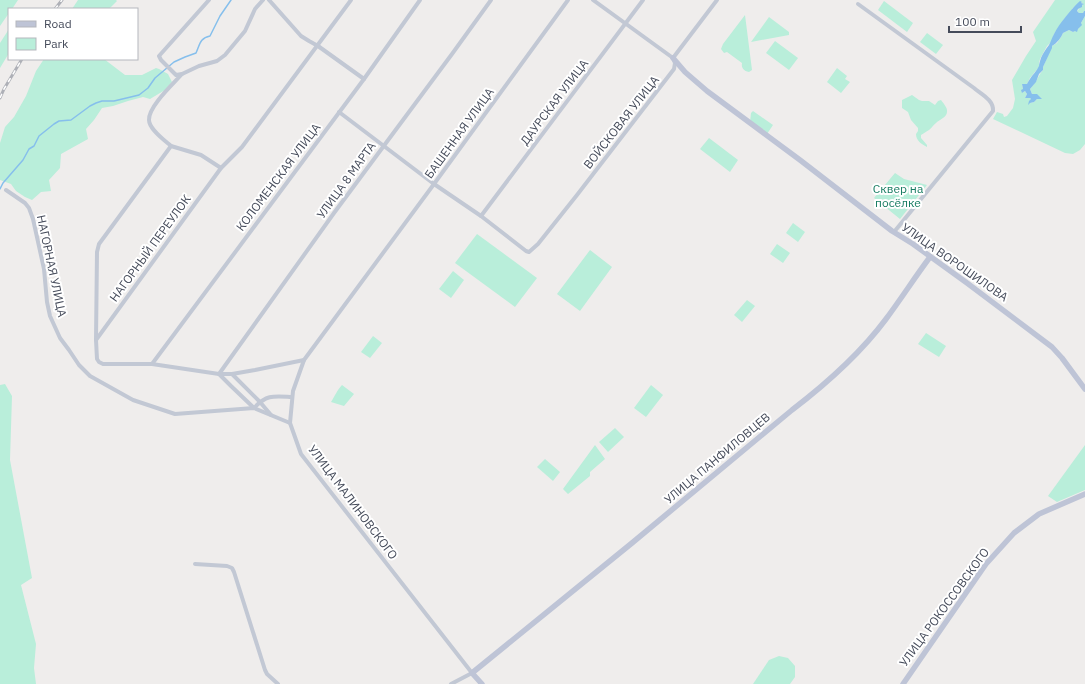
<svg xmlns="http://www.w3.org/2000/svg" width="1085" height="684" font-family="'IBM Plex Sans',sans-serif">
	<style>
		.green { fill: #b9eeda }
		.water { fill: #86bfec }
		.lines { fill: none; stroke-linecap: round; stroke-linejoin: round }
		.stream { stroke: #86bfec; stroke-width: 1.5 }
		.street { stroke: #c2c8d4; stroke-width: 4 }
		.secondary { stroke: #bec4d6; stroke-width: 5.5 }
		.rail-casing { stroke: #aeb0b7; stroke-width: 3 }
		.rail { stroke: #fff; stroke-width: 1.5; stroke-dasharray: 4.5; stroke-linecap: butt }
		.labels { text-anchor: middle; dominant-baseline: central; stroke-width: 4; stroke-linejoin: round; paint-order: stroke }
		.street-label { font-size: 12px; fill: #454b5a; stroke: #fff }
		.park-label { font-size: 12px; fill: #157b60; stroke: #fff }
	</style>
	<rect width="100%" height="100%" fill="#efedec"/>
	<g class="green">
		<path d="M0,0H18L12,9H9V13L0,26Z"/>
		<path d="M78,0H116L117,1L111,7L108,9H72Z"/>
		<path d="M1055,0H1085V11H1084L1083,13H1079L1077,11L1078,10L1083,4L1081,3L1082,2H1080L1072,9V10L1064,19L1054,34L1052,41L1047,46L1040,59L1039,63V67L1030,78L1027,84H1022L1023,89L1022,93L1025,91L1027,94L1025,98H1030L1031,99L1030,103L1034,102L1037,99L1032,94L1030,89C1031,87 1033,86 1034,84C1038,79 1039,74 1043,70V67L1052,46L1057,43L1061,37L1063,33L1069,30L1073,32L1078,29L1081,25V23L1085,16V12V144L1080,150L1073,154L1065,153L993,119L997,112L1003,114L1004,117L1007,116L1013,108L1015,99L1012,80L1026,56L1036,41L1033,32Z"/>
		<path d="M884,1L913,23L907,32L878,10Z"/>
		<path d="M745,15L752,70L749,72C744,71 741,68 742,63L727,52L724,53L721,49L723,44Z"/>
		<path d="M769,17L789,32V35L751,42Z"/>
		<path d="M9,29V53L0,68V43Z"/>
		<path d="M927,33L943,45L936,54L920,42Z"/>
		<path d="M775,41L798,58L789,70L766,53Z"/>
		<path d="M44,59H104L125,75H142L156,68L159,69L168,74L172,82L165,90L150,99L143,97L128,101L113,106L102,108L94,120L86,129L88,139L61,154L60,168L49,180L51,191L41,192L32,200L25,197L16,191L11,184L0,180V143L5,127L14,117L26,96L36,71Z"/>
		<path d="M837,68L847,76L845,79L850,82L841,93L827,82Z"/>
		<path d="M912,95L919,100L922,101H929L935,105L938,101L941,100C943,103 948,108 947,112C947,117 939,120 936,123C933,125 932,128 929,130C926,132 924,133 921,135V138L927,145V147C921,144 916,140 916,134L918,131V128L911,120L908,112L902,108V100Z"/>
		<path d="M753,111L773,125L767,134L750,122L751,113Z"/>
		<path d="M709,138L738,160L730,172L700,149Z"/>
		<path d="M895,173L904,179L927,185L900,219L874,198Z"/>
		<path d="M793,223L805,232L798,242L786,233Z"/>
		<path d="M477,234L537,278L515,307L455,263Z"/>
		<path d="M777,244L790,253L783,263L770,254Z"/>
		<path d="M590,250L612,267L580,311L557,294Z"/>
		<path d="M453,271L464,280L451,298L439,289Z"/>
		<path d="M747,300L755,306L742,322L734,315Z"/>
		<path d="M926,333L946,346L939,357L918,344Z"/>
		<path d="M373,336L382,343L370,358L361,352Z"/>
		<path d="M5,384L12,396L10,460L32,578L21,585L36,644L34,668L36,684H0V385Z"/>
		<path d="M342,385L354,394L344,406L331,402C335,396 337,390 342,385Z"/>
		<path d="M651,385L663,395L646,417L634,408Z"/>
		<path d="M615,428L624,437L608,452L599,442Z"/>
		<path d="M595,445L605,459L590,472V476L568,494L563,489Z"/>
		<path d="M1085,445V490L1057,502L1048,496Z"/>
		<path d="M545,459L560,472L553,481L537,467Z"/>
		<path d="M779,656L788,658L795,666V677L790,684H753L769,660Z"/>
	</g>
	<path class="water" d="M1080,1L1082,2L1081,3L1084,4L1082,5V7L1078,9L1077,11L1079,13H1083L1084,11H1085V16L1081,23L1082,25L1078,29L1077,32L1075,31L1073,32L1069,30L1063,33C1061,38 1057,43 1052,46V48L1043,67V70L1039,74L1036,82L1030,89L1032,94H1037L1042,99H1037L1034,102L1030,103L1028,105L1029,101L1031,99L1030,98H1025L1027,94L1025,91L1022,93L1021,90L1023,89L1022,84H1027C1028,82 1029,80 1030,79C1032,75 1037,71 1039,66C1039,64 1040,61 1041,58C1043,53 1046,49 1049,45C1051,41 1052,38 1054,34C1059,24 1072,8 1080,1Z"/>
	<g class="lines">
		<path class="stream" d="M0,189L3,183L23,160L29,149L34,146L39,136L54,124L59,121L71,120L90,106L96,103L102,101H114L139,95L148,88L155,78L174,62L185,57L196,53C200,44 200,38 210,36L220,16L231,0"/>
		<g class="street">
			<path d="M209,0L159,56L161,60L176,75L182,74L199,66L217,61L225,55L245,31L255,9L263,0"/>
			<path d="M269,0L301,36L309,41L318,46L364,79"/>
			<path d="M593,0L673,58"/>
			<path d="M858,4L974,88C981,94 994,100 993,111L894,232"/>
			<path d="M339,112L434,184L481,216L526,251L529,252L538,244L577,195L674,69L675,63L673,58L717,0"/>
			<path d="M171,146C164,140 149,129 149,120C148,107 173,84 182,74"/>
			<path d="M221,168L201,155L171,146L99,244L97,252L96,340L97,359L99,362L103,364H152L219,374H232L255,370L304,360"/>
			<path d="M6,190L25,203L29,208L33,219L44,269L47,302L50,316L60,338L69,350L79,365L90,376L133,400L175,414L254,408L290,423"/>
			<path d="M481,216L643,0"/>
			<path d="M96,340L221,168L242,147L351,0"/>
			<path d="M152,364L364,79L420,0"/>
			<path d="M232,374L260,402L271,415"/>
			<path d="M292,397C274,396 267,394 254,408L231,386L219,374L334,213L452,54L491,0"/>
			<path d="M195,564L227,566L232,568L234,572L265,670L267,674L278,684"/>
			<path d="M451,684L472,673L301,454L290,423L293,391L304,360L434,184L568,0"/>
		</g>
		<g class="secondary">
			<path d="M673,58L685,72L707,91L800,160L892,231L913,244L967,283L1052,347L1062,358L1085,389"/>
			<path d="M482,684L472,673L632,543L792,410C826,384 860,354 886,319C901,299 915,277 930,257"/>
			<path d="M903,684L986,564L1014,533L1039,514L1085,494"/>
		</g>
		<defs>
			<g id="rail">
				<path d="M55,9L62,0"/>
				<path d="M0,98L4,89L22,59"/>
			</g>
		</defs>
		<use href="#rail" class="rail-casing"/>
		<use href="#rail" class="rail"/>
	</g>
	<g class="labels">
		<g class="street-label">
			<text transform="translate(554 102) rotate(-53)">ДАУРСКАЯ УЛИЦА</text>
			<text transform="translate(621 122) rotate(-52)">ВОЙСКОВАЯ УЛИЦА</text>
			<text transform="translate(459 133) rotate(-54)">БАШЕННАЯ УЛИЦА</text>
			<text transform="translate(278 177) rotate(-53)">КОЛОМЕНСКАЯ УЛИЦА</text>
			<text transform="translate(346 180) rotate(-54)">УЛИЦА 8 МАРТА</text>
			<text transform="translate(150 248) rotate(-54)">НАГОРНЫЙ ПЕРЕУЛОК</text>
			<text transform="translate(955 262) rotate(35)">УЛИЦА ВОРОШИЛОВА</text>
			<text transform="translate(52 266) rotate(78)">НАГОРНАЯ УЛИЦА</text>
			<text transform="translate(717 458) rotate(-40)">УЛИЦА ПАНФИЛОВЦЕВ</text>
			<text transform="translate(353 502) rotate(53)">УЛИЦА МАЛИНОВСКОГО</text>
			<text transform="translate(944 607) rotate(-54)">УЛИЦА РОКОССОВСКОГО</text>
		</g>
		<g class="park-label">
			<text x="898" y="188">Сквер на<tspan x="898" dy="14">посёлке</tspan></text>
		</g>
	</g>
	<rect x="8" y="8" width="130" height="52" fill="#ffffff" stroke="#b5b7bd"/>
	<rect x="16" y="21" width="20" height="6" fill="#bec4d6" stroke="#b5b7bd"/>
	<text x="44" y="28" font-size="12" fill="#454b5a">Road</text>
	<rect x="16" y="38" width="20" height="12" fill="#b9eeda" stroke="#b5b7bd"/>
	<text x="44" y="48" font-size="12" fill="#454b5a">Park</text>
	<path d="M949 26v6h72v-6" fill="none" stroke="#454b5a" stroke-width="2"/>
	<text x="955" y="26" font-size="12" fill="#454b5a" stroke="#ffffff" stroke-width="3" paint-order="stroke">100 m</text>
</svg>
